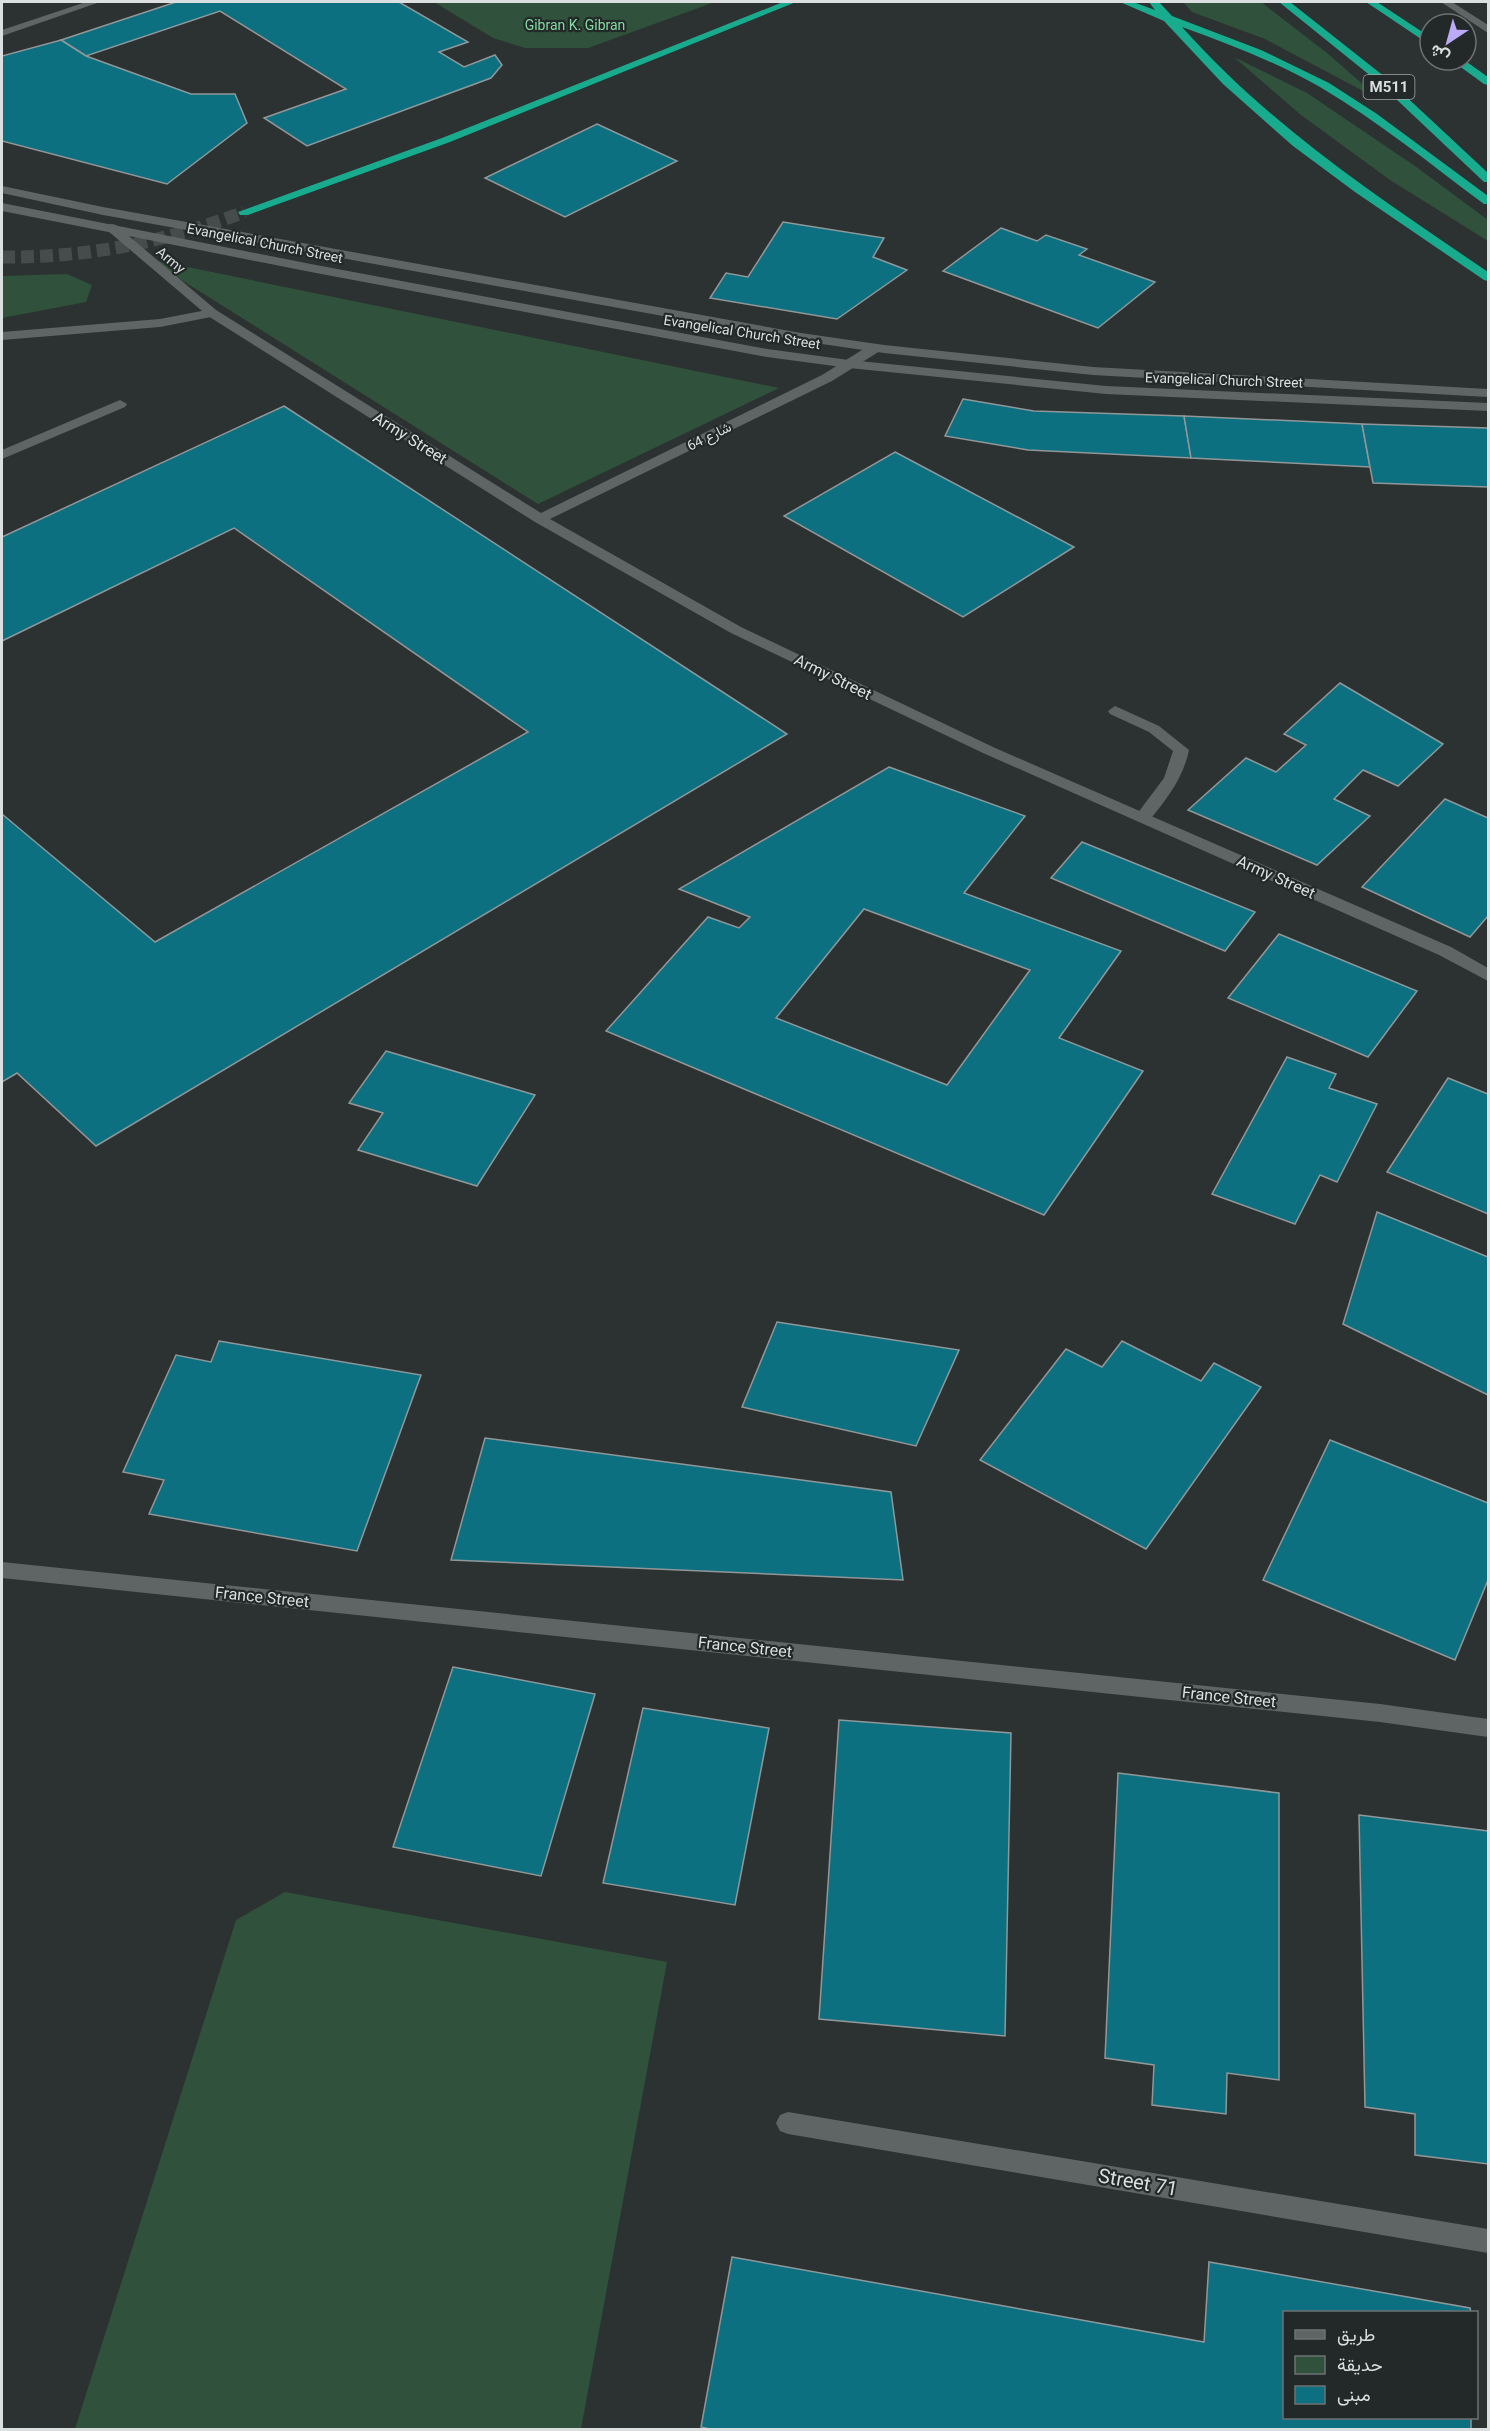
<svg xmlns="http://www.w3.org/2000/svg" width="1490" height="2431" font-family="Roboto,Vazirmatn,sans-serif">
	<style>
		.green { fill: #30513b }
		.building { fill: #0c7081; stroke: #919798; stroke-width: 1.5; fill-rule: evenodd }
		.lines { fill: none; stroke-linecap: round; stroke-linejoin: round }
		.motorway-tunnel { stroke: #464c4c; stroke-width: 13; stroke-dasharray: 13 6; stroke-linecap: butt }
		.service { fill: #5f6565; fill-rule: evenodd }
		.minor { fill: #5f6565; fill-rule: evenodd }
		.tertiary { fill: #5f6565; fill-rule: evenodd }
		.secondary { fill: #5f6565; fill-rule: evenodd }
		.motorway { fill: #19ab8e; fill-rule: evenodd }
		.labels { text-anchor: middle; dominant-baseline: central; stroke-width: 4.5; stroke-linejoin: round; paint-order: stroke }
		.far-park-label { font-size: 14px; fill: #83d9a1; stroke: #232828 }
		.far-street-label { font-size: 14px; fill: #dcdfdf; stroke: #232828 }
		.shield { fill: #232828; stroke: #a4a8a8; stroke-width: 1.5 }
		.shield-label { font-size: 15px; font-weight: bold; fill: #dcdfdf }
		.street-label { font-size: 16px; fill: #dcdfdf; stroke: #232828 }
		.near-street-label { font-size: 20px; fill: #dcdfdf; stroke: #232828 }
	</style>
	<rect width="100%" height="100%" fill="#2c3232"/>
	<g class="green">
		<path d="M434,2H715L588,48H525L493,38Z"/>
		<path d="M1183,2H1261L1327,53L1382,101L1265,39L1192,12Z"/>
		<path d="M1234,57L1307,93L1415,166L1488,220V241L1390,180L1301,115Z"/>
		<path d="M148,259L779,388L538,504Z"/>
		<path d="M67,274L92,285L86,302L2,318V276Z"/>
		<path d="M285,1892L667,1962L581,2429H75L236,1920Z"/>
	</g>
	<g class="building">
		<path d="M176,2H399L468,42L439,52L464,67L495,55L502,65L491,78L307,146L264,118L346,89L220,11L86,56L61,40Z"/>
		<path d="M61,40L86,56L191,94H235L247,123L167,184L2,141V56Z"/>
		<path d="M597,124L677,161L565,217L485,178Z"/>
		<path d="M783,222L884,238L873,257L907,270L837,319L710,298L726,273L748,277Z"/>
		<path d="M1001,228L1037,241L1046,235L1087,249L1079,255L1155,282L1098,328L943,271Z"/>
		<path d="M963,399L1034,411L1184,416L1191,458L1028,450L945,436Z"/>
		<path d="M284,406L787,734L96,1146L17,1073L2,1082V814L155,942L528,732L234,528L2,641V537Z"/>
		<path d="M1184,416L1362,424L1370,467L1191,458Z"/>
		<path d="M1362,424L1488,428V487L1373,483Z"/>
		<path d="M895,452L1074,547L963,617L784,516Z"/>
		<path d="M1340,683L1443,744L1398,786L1363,770L1334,799L1370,816L1317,865L1188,810L1246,758L1276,772L1306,745L1284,734Z"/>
		<path d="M889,767L1025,816L964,893L1121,951L1059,1038L1143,1071L1044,1215L606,1031L708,917L739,928L750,917L679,889ZM864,909L1030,970L947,1085L776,1018Z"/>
		<path d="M1445,799L1488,818V916L1470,937L1362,887Z"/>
		<path d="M1082,842L1255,912L1225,951L1051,878Z"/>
		<path d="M1279,934L1417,991L1368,1057L1228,998Z"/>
		<path d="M386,1051L535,1095L477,1186L358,1150L383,1113L349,1103Z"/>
		<path d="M1287,1057L1336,1074L1329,1088L1377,1104L1337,1182L1320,1175L1295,1224L1212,1194Z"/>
		<path d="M1448,1078L1488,1094V1214L1387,1172Z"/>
		<path d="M1377,1212L1488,1257V1395L1343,1324Z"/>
		<path d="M777,1322L959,1350L916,1446L742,1407Z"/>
		<path d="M219,1341L421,1375L357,1551L149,1514L164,1480L123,1472L176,1355L211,1362Z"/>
		<path d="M1122,1341L1201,1381L1214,1363L1261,1387L1146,1549L980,1460L1066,1349L1102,1367Z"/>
		<path d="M485,1438L891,1492L903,1580L451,1560Z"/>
		<path d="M1330,1440L1488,1503V1580L1455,1660L1263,1580Z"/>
		<path d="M453,1667L595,1694L541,1876L393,1847Z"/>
		<path d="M643,1708L769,1728L735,1905L603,1883Z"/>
		<path d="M839,1720L1011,1733L1005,2036L819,2019Z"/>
		<path d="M1118,1773L1279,1793V2080L1227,2073L1226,2114L1152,2105L1154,2065L1105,2058Z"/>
		<path d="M1359,1815L1488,1831V2164L1415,2155V2114L1365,2107Z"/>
		<path d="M732,2257L1204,2342L1209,2262L1470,2308L1471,2312H1284V2418H1471V2430H714L701,2427Z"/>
	</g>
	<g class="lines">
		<path class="motorway-tunnel" d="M2,257C87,258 165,242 244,212"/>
		<g class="service">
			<path d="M120,400L127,404L125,407L2,459V450Z"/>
			<path d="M1115,706L1159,726L1189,750C1183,779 1166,800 1148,822L1142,823L1134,818L1164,778L1173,751L1149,732L1110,714L1108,711Z"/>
		</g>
		<g class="minor">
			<path d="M112,224L116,225L216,310L541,513L822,375L870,345H880L881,348L880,351L832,381L550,519L741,627L993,747L1451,947L1488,968V981L1439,955L983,753L731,633L535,522L208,316L108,231V225Z"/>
			<path d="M2,1562L1380,1704L1488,1719V1737L1380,1722L2,1578Z"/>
			<path d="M788,2112L1488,2229V2253L788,2134L780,2131L776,2123L780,2115Z"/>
		</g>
		<g class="tertiary">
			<path d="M86,2H100L2,36V30Z"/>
			<path d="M2,186L103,207L801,333L884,345L1093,367L1488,389V397L1093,375L884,353L801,341L103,215L2,193Z"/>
			<path d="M2,203L316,265L767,349L849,360L1106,386L1488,403V411L1106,394L849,368L767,357L316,273L2,211Z"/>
			<path d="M212,309L218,313L216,316L160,327L2,340V332L160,319Z"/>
		</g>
		<path class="secondary" d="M1441,2H1452L1488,25V33Z"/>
		<g class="motorway">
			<path d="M783,2H796L450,142L248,215H240L238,212L442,138Z"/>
			<path d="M1120,2H1133L1155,10L1149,2H1159L1172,16L1261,50L1329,83L1377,114L1488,196V204H1484C1430,164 1378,121 1320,87C1276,62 1229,44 1182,27C1271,127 1378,197 1488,272V281L1484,280L1355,192L1293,146L1223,84L1164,21Z"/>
			<path d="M1279,2H1290L1385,77L1488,173V182H1484L1377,81Z"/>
			<path d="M1366,2H1377L1430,37V45Z"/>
			<path d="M1451,60H1464L1488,77V85L1484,84Z"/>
		</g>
	</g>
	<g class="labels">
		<g class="far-park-label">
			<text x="575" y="25">Gibran K. Gibran</text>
		</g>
		<g class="far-street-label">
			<text transform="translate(265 243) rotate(11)">Evangelical Church Street</text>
			<text transform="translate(171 260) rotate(40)">Army</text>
			<text transform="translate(742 332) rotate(9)">Evangelical Church Street</text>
			<text transform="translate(1224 380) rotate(2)">Evangelical Church Street</text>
			<text transform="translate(709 436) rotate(-26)">شارع 64</text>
		</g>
		<rect class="shield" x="1363.5" y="75" width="51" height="24" rx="4.5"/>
		<g class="shield-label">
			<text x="1389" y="87">M511</text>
		</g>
		<g class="street-label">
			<text transform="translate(410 438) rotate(32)">Army Street</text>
			<text transform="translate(833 677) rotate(26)">Army Street</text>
			<text transform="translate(1276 877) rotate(24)">Army Street</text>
			<text transform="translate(262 1597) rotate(6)">France Street</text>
			<text transform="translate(745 1647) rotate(6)">France Street</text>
			<text transform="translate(1229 1697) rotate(6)">France Street</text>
		</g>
		<g class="near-street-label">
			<text transform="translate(1138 2182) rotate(10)">Street 71</text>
		</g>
	</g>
	<rect width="1490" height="2431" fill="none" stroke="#dcdfdf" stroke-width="6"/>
	<rect x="1283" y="2311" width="195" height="108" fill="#232828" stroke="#6d7171" stroke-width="1.5"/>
	<rect x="1295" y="2330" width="30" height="9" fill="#5f6565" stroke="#6d7171" stroke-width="1.5"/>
	<text x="1337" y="2341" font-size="18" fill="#dcdfdf">طريق</text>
	<rect x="1295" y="2356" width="30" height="18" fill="#30513b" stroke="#6d7171" stroke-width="1.5"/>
	<text x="1337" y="2371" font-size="18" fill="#dcdfdf">حديقة</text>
	<rect x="1295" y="2386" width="30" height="18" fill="#0c7081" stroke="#6d7171" stroke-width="1.5"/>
	<text x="1337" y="2401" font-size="18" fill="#dcdfdf">مبنى</text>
	<g transform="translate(1448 42) rotate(216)"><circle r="28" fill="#232828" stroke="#6d7171" stroke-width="1.5"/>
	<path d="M0-4.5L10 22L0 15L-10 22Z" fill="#bbaaf6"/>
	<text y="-9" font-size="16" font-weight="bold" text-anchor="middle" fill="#dcdfdf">ش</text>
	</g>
</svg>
